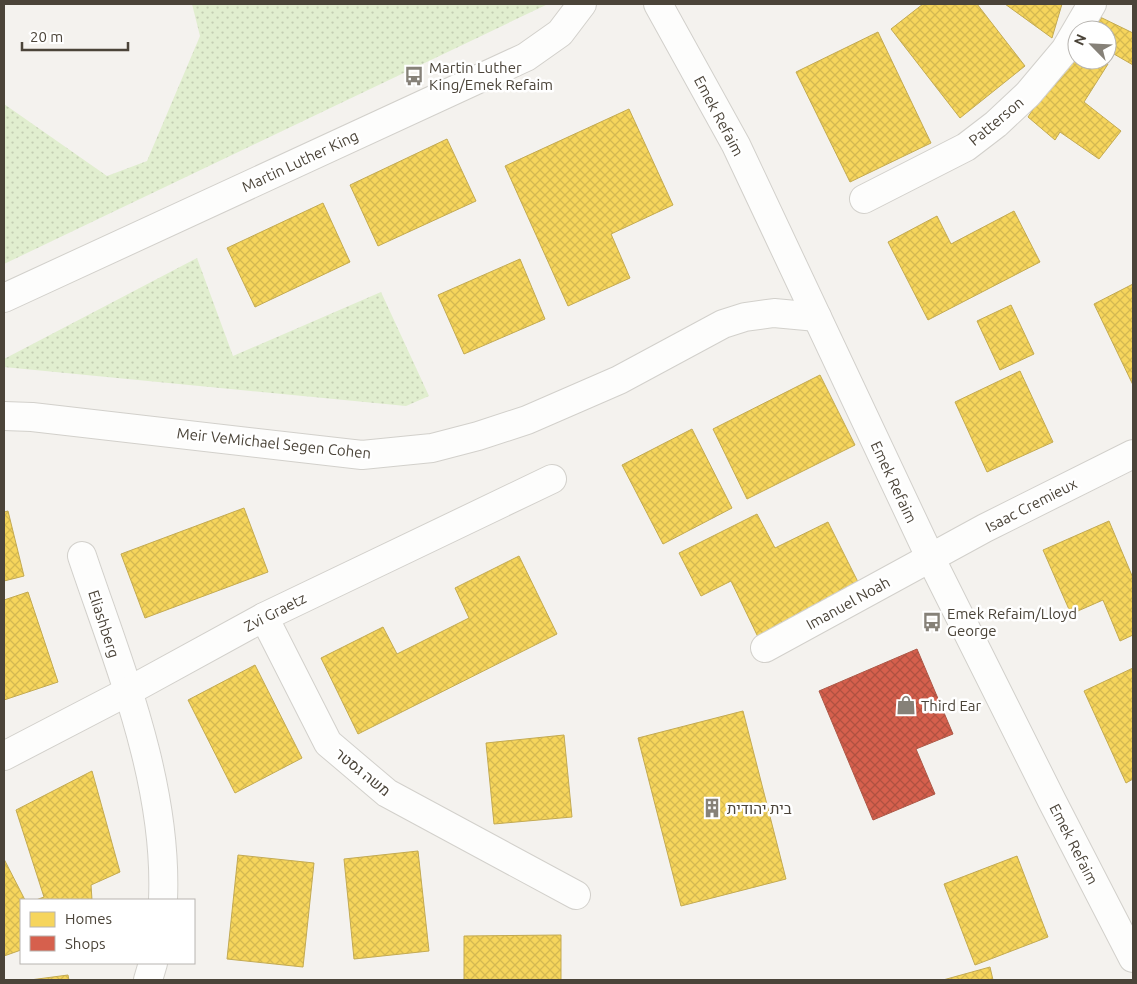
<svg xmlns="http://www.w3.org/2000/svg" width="1137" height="984" font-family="Ubuntu,Heebo,sans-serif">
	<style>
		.grass { fill: url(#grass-dots) }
		.homes { fill: url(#homes-cross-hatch); stroke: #c3aa52 }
		.shops { fill: url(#shops-cross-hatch); stroke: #ac5847 }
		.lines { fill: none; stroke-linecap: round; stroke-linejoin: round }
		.minor-casing { stroke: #d2d0cb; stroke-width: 30 }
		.tertiary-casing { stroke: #d2d0cb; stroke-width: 30 }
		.minor { stroke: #fdfdfc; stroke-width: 28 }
		.tertiary { stroke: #fdfdfc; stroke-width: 28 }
		.labels { text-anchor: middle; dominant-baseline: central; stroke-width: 5; stroke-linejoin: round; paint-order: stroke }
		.poi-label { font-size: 15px; fill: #4b4439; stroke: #fff; text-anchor: start }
		.street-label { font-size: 15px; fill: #4b4439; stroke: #fff }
	</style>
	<defs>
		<pattern id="grass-dots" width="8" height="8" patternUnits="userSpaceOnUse" patternTransform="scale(1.25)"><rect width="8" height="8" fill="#e1eecf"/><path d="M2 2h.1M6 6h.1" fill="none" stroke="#c3cdb2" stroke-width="1.8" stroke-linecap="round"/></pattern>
		<pattern id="homes-cross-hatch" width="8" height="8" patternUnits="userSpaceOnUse" patternTransform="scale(1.25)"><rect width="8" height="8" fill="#f6d55c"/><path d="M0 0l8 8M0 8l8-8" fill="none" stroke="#d4b851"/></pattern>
		<pattern id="shops-cross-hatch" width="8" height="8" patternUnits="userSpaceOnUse" patternTransform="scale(1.25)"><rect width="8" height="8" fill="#d6604d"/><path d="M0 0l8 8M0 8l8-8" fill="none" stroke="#b05141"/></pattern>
	</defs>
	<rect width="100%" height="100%" fill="#f4f2ee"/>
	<g class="grass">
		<path d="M192,4H548L4,264V104L107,176L147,161L200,36Z"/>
		<path d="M197,258L233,356L381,292L429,396L406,406L4,367V359Z"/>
	</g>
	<g class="homes">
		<path d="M923,4H977L1025,66L960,118L891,29Z"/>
		<path d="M1005,4H1062L1052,38Z"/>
		<path d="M1098,16L1133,33V65L1107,50V30H1090Z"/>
		<path d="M878,32L931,143L850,182L796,72Z"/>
		<path d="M1077,43V60H1102L1108,64L1084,102L1121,131L1099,159L1060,132L1055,140L1028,117Z"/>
		<path d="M629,109L673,205L611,234L630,278L568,306L505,166Z"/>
		<path d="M447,139L476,201L378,246L350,185Z"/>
		<path d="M323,203L350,262L255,307L227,248Z"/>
		<path d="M1014,211L1040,262L928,320L888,242L937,216L951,244Z"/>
		<path d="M520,259L545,319L464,354L438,295Z"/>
		<path d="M1133,284V385L1094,304Z"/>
		<path d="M1011,305L1034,354L1000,370L977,321Z"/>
		<path d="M1020,371L1053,442L987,472L955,402Z"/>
		<path d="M820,375L855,445L747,499L713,429Z"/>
		<path d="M692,429L732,508L663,544L622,465Z"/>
		<path d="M244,508L268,572L145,618L121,554Z"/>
		<path d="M8,511L24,576L4,581V512Z"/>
		<path d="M757,514L775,548L828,522L860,586L758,637L731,581L701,596L679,553Z"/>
		<path d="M1109,521L1133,578V635L1120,641L1103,600L1071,614L1043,550Z"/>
		<path d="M519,556L557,634L358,734L321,658L383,627L397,654L469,618L455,588Z"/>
		<path d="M28,592L58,682L4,700V600Z"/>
		<path d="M255,665L302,758L235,793L188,700Z"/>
		<path d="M1133,668V779L1126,783L1084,691Z"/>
		<path d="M743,711L786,879L681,906L638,738Z"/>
		<path d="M564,735L572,817L494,824L486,743Z"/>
		<path d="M92,771L120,872L91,885L92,900H36L44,897L16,810Z"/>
		<path d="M418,851L429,951L354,959L344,859Z"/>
		<path d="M238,855L314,863L303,967L227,959Z"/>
		<path d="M1017,856L1048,937L975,965L944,884Z"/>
		<path d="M4,859L25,900H21V950L4,956Z"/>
		<path d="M561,935V980H464V936Z"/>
		<path d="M990,967L993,980H943Z"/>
		<path d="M68,975L69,980H30Z"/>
	</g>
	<path class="shops" d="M917,649L953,734L916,749L935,794L873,820L819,691Z"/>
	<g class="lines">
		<defs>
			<g id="minor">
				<path d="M864,199L966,147L996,124L1028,94L1065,50L1092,4"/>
				<path d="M82,556C119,666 168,782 163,900"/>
				<path d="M264,617L328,743L387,793L576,895"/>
				<path d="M765,648L985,528L1133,454"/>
				<path d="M4,756L127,692L264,617L552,479"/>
				<path d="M148,980L153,963"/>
			</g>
			<g id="tertiary">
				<path d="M658,4L736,145L930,557L1052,801L1133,958"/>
				<path d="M4,298L526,57L560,33L582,4"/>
				<path d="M4,416L32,417L362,455L432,448L478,436L527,420L619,380L723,324L745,317L774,313L817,317"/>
			</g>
		</defs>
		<use href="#minor" class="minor-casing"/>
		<use href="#tertiary" class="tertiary-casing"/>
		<use href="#minor" class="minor"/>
		<use href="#tertiary" class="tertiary"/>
	</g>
	<defs>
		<symbol id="bus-bare" viewBox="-9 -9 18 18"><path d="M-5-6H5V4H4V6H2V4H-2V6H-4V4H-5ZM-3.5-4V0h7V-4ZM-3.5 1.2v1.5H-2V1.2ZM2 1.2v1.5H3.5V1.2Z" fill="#868178" stroke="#fff" stroke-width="2.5" paint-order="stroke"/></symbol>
		<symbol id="shop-bare" viewBox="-9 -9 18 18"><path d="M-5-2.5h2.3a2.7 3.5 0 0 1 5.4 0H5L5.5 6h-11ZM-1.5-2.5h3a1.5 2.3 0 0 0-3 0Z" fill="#868178" stroke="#fff" stroke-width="2.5" paint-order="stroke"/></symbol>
		<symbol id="building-bare" viewBox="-9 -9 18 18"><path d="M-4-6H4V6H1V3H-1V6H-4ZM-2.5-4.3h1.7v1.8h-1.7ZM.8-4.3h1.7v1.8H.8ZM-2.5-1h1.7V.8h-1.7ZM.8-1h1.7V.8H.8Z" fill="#868178" stroke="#fff" stroke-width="2.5" paint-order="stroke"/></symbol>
	</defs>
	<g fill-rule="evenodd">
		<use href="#bus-bare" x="400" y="62" width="28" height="28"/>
		<use href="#bus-bare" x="918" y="608" width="28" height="28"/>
		<use href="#shop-bare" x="892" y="691" width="28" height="28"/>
		<use href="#building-bare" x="698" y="794" width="28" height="28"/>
	</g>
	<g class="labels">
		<g class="poi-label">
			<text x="429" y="67">Martin Luther<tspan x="429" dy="17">King/Emek Refaim</tspan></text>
			<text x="947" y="613">Emek Refaim/Lloyd<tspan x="947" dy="17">George</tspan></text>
			<text x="921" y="705">Third Ear</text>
			<text x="727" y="808">בית יהודית</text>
		</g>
		<g class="street-label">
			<text transform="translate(719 116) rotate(62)">Emek Refaim</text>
			<text transform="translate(996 121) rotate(-40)">Patterson</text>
			<text transform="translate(300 161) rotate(-25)">Martin Luther King</text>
			<text transform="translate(274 443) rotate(6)">Meir VeMichael Segen Cohen</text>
			<text transform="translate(894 482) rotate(65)">Emek Refaim</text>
			<text transform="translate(1031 505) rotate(-27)">Isaac Cremieux</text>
			<text transform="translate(848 603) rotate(-29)">Imanuel Noah</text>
			<text transform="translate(275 612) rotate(-27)">Zvi Graetz</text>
			<text transform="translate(104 624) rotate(72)">Eliashberg</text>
			<text transform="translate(363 772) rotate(39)">משה גסטר</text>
			<text transform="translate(1074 844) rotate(63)">Emek Refaim</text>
		</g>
	</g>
	<rect width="1137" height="984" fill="none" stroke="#4b4439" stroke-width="10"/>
	<rect x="20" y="899" width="175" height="65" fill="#ffffff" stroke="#b7b4b0"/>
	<rect x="30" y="912" width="25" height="15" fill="#f6d55c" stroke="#b7b4b0"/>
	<text x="65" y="924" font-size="15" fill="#4b4439">Homes</text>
	<rect x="30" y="936" width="25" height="15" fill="#d6604d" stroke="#b7b4b0"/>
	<text x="65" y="949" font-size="15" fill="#4b4439">Shops</text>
	<g transform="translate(1092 45) rotate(294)"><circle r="24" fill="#ffffff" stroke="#b7b4b0"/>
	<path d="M0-4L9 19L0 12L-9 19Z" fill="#868178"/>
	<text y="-8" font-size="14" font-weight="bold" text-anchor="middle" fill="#4b4439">N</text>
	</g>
	<path d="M22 42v8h106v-8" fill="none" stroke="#4b4439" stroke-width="2.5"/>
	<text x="30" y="42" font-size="15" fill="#4b4439" stroke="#ffffff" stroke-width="4" paint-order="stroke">20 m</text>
</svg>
